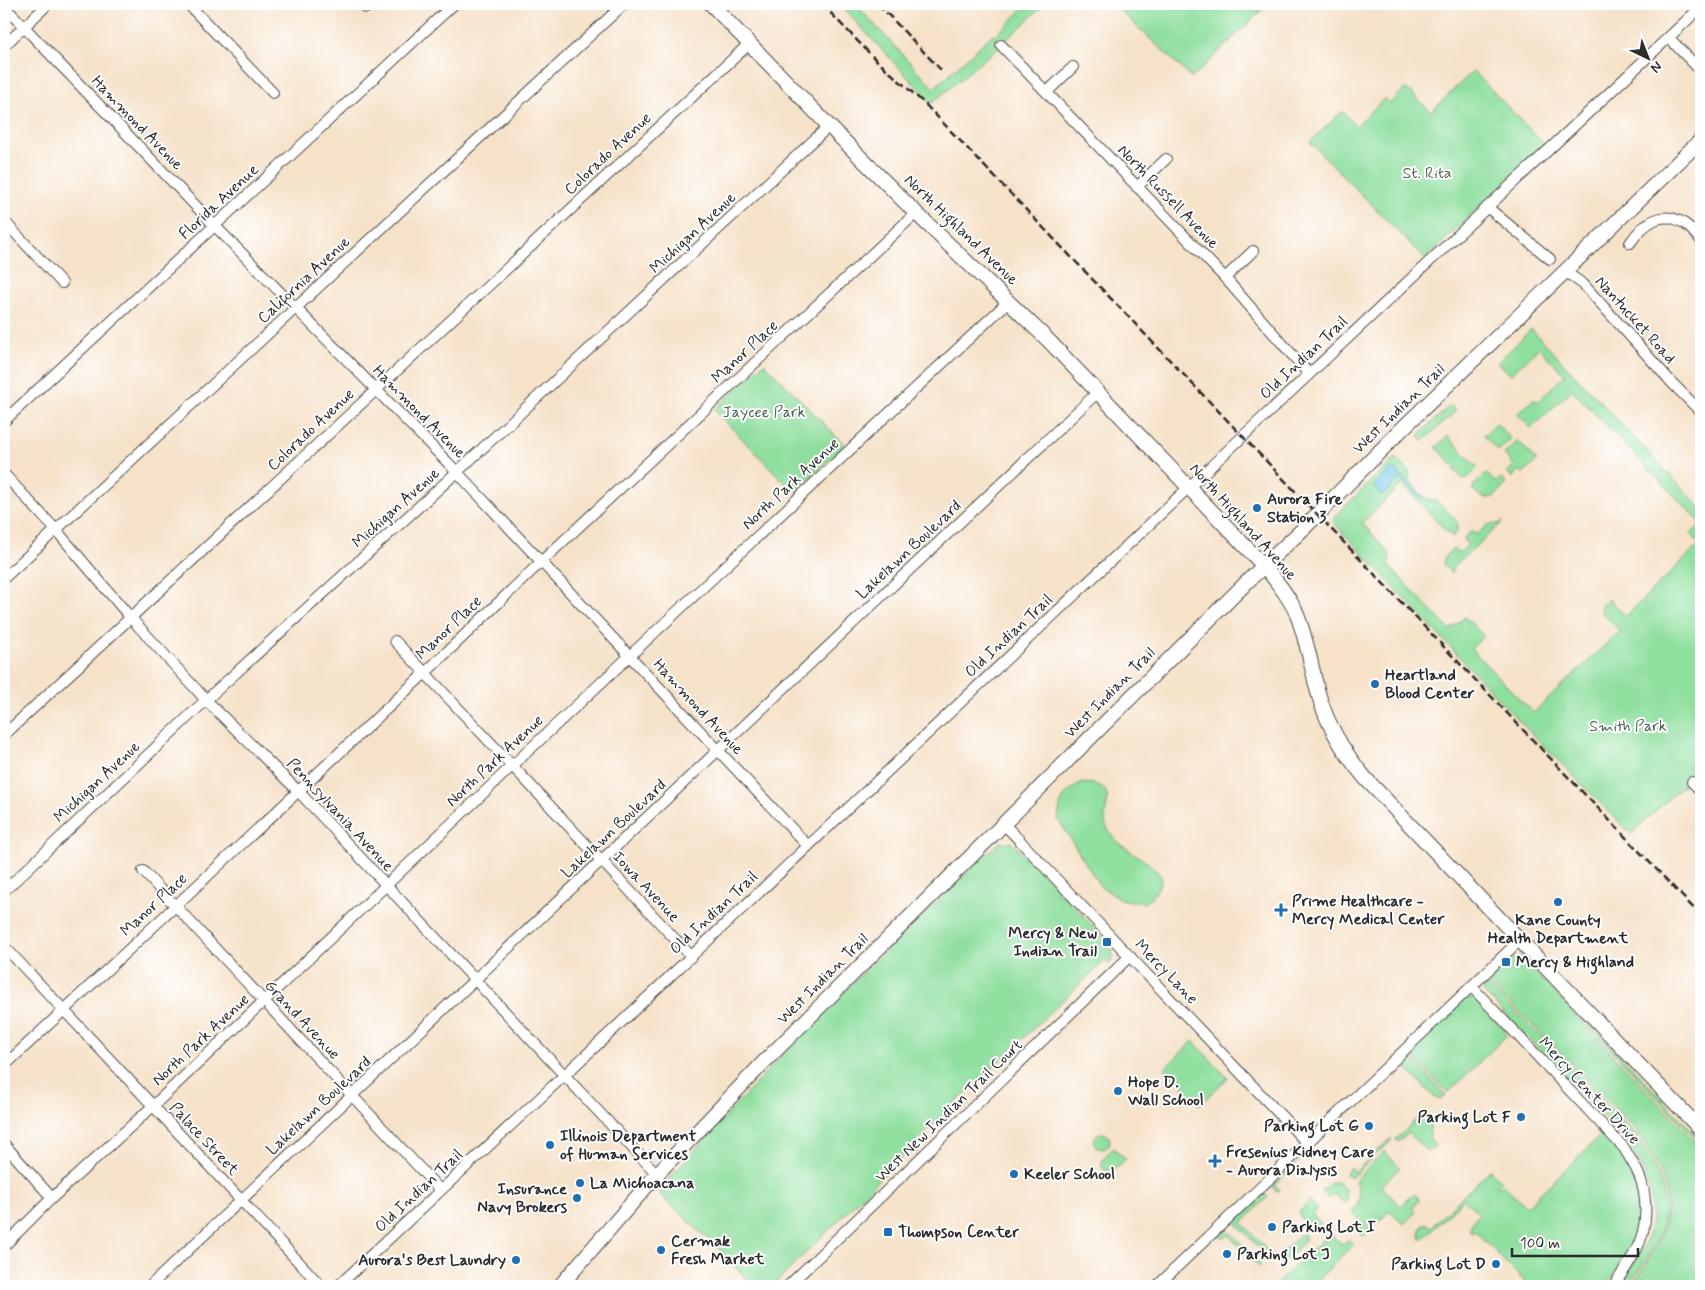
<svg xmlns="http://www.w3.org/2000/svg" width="1705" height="1290" font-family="Mynerve,sans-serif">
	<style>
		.green { fill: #8fdf9f; stroke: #5d8565 }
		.water { fill: #66c4e4; stroke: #487888 }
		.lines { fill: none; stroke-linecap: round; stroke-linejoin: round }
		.street-casing { stroke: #494643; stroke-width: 12 }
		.secondary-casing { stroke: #494643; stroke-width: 16 }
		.street { stroke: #fff; stroke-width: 10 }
		.secondary { stroke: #fff; stroke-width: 14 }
		.rail { stroke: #2b2b2b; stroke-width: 2.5; stroke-dasharray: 8 4; stroke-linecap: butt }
		.poi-dot { fill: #1f6fb2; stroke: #fff; stroke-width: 2 }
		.labels { text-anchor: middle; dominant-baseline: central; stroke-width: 4; stroke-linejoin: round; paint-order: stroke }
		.street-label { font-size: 16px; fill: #2b2b2b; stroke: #fff }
		.park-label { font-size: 16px; fill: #49614e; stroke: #fff }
		.poi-label { font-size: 16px; font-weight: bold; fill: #2b2b2b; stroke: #fff; text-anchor: start }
	</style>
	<rect width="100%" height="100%" fill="#fff"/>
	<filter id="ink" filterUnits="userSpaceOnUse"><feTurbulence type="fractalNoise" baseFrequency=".02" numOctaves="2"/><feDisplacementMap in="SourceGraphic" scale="10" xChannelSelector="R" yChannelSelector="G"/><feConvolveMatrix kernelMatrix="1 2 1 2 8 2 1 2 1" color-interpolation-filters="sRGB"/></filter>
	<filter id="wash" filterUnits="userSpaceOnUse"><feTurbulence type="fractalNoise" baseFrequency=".0096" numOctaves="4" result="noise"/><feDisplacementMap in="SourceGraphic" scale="20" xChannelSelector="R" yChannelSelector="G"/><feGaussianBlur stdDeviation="1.12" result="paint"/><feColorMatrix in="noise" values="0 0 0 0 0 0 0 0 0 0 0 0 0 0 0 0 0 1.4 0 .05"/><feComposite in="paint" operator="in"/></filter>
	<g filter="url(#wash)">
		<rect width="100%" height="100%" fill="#f6e2c9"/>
		<g class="green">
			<path d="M839,4H855L934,88L992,35L995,36L1028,4H1045L1001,45L932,103Z"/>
			<path d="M1113,4H1268L1192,78Z"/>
			<path d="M1473,71L1545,145L1425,259L1310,142L1339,114L1343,112L1356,126L1385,98L1390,103L1406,88L1431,112Z"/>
			<path d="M1531,329L1701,508V523L1572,390L1531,428L1517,414L1534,399L1537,402L1565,375L1539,348L1534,351L1535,352L1511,374L1497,363Z"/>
			<path d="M764,363L845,445L794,492L714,410Z"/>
			<path d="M1450,405L1456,411L1423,441L1419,435Z"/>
			<path d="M1496,423L1511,439L1498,451L1484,436Z"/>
			<path d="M1448,436L1478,468L1467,479H1463L1454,470L1455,468L1436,447Z"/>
			<path d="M1518,441L1537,461L1523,474L1519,471L1512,478L1507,473L1514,465L1504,454Z"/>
			<path d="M1396,458L1409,471V481L1426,498L1438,502L1453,517L1457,522V532L1453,536L1450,535L1402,484L1362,523L1389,553L1390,561L1387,564L1450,630L1465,617L1484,636L1471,649L1533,713L1620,631L1601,612V606L1609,599L1626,616L1700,544L1691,534L1701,524V768L1631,834L1522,724L1333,522L1336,515Z"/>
			<path d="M1486,473L1495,482L1500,479H1502L1506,483C1497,498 1485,505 1473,489L1474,485Z"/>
			<path d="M1504,521L1454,566L1451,573L1443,564L1445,556L1453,549L1459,553L1468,545L1464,540C1464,536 1470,532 1473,532L1477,535L1488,524L1489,526L1492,523L1498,524Z"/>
			<path d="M1083,783C1125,784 1098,812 1107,828C1119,851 1149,857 1162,878C1158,890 1154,896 1144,903L1120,899L1100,886L1058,819C1060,799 1065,791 1083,783Z"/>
			<path d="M1001,842L1012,843L1040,872L1052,882L1110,945C1114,953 1114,957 1109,964L1104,961L943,1115L780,1279L772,1286H753L717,1247L660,1195L659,1192L662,1186L793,1043L849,986L995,846Z"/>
			<path d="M1520,954L1527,957L1701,1140V1144Z"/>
			<path d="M1520,957L1701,1148V1278L1697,1286H1632C1647,1262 1666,1237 1667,1207C1668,1186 1658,1165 1647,1147C1634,1125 1614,1108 1597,1090C1561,1053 1525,1018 1489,982L1513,959Z"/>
			<path d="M1484,980C1522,1019 1562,1056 1599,1096C1616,1114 1633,1130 1646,1151C1659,1172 1669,1198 1663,1223C1658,1245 1641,1267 1629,1286H1619C1628,1272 1638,1258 1645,1243C1660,1208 1647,1170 1626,1141L1484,992L1482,987Z"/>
			<path d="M1470,998L1476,999L1505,1030L1506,1036L1448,1093L1409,1052L1464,1000Z"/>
			<path d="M1193,1041L1228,1078L1199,1105L1182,1088L1185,1085L1178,1077L1174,1080L1164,1069Z"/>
			<path d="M1408,1054L1446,1095L1440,1099L1435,1098L1407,1069L1404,1061Z"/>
			<path d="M1391,1069H1393L1399,1074L1398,1077L1391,1073L1315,1144V1143Z"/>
			<path d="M1424,1112L1430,1119V1139L1435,1146L1427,1152L1408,1133L1398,1142L1396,1139Z"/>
			<path d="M1600,1132H1602C1608,1137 1614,1142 1619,1148C1639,1173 1647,1210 1635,1239C1628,1256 1617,1271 1607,1286H1529L1476,1232L1470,1231V1224L1479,1214L1464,1199L1422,1240L1420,1237L1421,1228L1426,1223L1431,1227L1490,1170L1501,1181L1497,1185L1499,1188L1503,1184L1526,1207L1600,1136L1598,1133Z"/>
			<circle cx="1102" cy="1141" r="8"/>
			<path d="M1390,1139L1392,1140L1351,1178L1347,1175L1346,1173L1350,1167L1355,1172Z"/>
			<path d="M1113,1148L1126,1159L1113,1171L1104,1170L1101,1166L1104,1157Z"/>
			<path d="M1307,1150L1308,1153L1275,1184L1279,1190L1276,1192L1272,1186L1273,1182Z"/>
			<path d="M1384,1151L1400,1168L1381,1186L1400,1206L1414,1193L1418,1197L1419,1201L1412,1207L1416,1212L1404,1224L1390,1211L1363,1236L1358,1230L1364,1224L1352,1212C1362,1201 1360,1192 1355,1180Z"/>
			<path d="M1332,1182L1339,1183L1346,1190L1347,1200L1344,1203L1334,1194L1329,1198L1321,1191Z"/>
			<path d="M1264,1193L1268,1197L1242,1223L1274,1257L1270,1260L1237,1224L1239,1215L1261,1194Z"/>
			<path d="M1310,1201L1318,1209L1312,1214L1322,1225L1319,1227C1310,1229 1303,1224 1299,1215L1300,1211Z"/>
			<path d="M1223,1231L1229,1232L1232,1234L1261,1265L1259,1267L1228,1235L1225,1238H1221L1220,1234Z"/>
			<path d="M1302,1233L1305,1237V1241L1285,1260L1276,1257Z"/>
			<path d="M1329,1234L1332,1235L1342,1245L1348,1240L1354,1245L1311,1286H1274Z"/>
		</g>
		<path class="water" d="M1391,469L1395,470L1424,499L1422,500L1400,479L1384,494L1381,495L1374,486Z"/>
	</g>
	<g filter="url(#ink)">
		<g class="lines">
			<defs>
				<g id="street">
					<path d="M188,4L273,93"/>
					<path d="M362,4L366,8"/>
					<path d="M4,6L215,226L457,472L808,846"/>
					<path d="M1669,38L1701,71"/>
					<path d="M1001,45L1225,278L1309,374"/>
					<path d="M4,46L48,4"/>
					<path d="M1047,92L1073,67"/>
					<path d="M1137,187L1166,159"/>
					<path d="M1487,207L1550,259"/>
					<path d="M4,221L62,283"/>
					<path d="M1630,243C1643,224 1662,208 1685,224C1691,228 1696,235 1701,240"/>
					<path d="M1566,272L1584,285L1673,384L1701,412"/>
					<path d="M1225,278L1253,251"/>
					<path d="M4,421L454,4"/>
					<path d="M4,474L56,530L130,617L206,700L298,791L657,1174"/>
					<path d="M4,578L624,4"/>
					<path d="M395,641L691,956"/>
					<path d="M4,735L749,44"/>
					<path d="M1692,782L1701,791"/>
					<path d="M1003,823L1307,1143"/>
					<path d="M143,871L440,1190"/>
					<path d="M4,891L206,700L457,472L829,126"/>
					<path d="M4,946L321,1286"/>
					<path d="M1471,986L1624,1148C1629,1157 1635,1165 1639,1175C1648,1197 1648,1228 1636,1250C1630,1263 1621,1274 1614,1286"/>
					<path d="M4,1066L425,673L542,561L916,213"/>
					<path d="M4,1144L52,1198"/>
					<path d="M4,1246L52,1198L153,1106L512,766L1009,301"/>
					<path d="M150,1286L1098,392"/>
					<path d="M338,1286L613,1030L1223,455L1701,7"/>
					<path d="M788,1286L1130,956"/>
					<path d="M1157,1286L1520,940"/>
				</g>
				<g id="secondary">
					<path d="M711,4L829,126L916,213L1048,340L1264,566C1276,580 1287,594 1295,610C1307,637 1311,668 1319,696C1328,727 1345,754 1366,779L1701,1130"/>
					<path d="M560,1286L657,1174L762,1064L1251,578L1303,529L1404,427L1701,140"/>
				</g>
			</defs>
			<use href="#street" class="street-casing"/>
			<use href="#secondary" class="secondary-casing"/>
			<use href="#street" class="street"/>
			<use href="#secondary" class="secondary"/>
			<g class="rail">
				<path d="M822,4L873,57L925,104L1701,916"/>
				<path d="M878,4L941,70"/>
			</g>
		</g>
	</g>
	<g class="poi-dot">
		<circle cx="1257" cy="508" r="5"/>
		<circle cx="1375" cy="684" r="5"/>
		<circle cx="1558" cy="902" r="5"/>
		<path d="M1278.5 902.5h5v5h5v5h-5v5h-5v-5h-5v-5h5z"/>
		<rect x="1102" y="937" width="10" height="10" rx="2.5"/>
		<rect x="1501" y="957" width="10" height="10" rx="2.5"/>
		<circle cx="1118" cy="1091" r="5"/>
		<circle cx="1521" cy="1117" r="5"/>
		<circle cx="1369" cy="1126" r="5"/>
		<circle cx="550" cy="1145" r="5"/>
		<path d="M1212.5 1153.5h5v5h5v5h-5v5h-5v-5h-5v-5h5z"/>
		<circle cx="1014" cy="1174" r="5"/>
		<circle cx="580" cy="1183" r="5"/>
		<circle cx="577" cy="1198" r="5"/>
		<circle cx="1272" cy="1227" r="5"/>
		<rect x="883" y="1227" width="10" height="10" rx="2.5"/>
		<circle cx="661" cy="1250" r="5"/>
		<circle cx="1227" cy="1254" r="5"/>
		<circle cx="516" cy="1260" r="5"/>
		<circle cx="1496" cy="1264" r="5"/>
	</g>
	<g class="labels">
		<g class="street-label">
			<text transform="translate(137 123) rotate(46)">Hammond Avenue</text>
			<text transform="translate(608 154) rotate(-43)">Colorado Avenue</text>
			<text transform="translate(1168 197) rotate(46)">North Russell Avenue</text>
			<text transform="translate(219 202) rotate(-43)">Florida Avenue</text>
			<text transform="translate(961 230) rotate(44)">North Highland Avenue</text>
			<text transform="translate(693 233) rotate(-43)">Michigan Avenue</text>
			<text transform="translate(304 280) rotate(-43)">California Avenue</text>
			<text transform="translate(1635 320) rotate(48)">Nantucket Road</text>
			<text transform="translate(745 352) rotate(-43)">Manor Place</text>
			<text transform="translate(1304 358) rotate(-43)">Old Indian Trail</text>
			<text transform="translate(1399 409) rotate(-44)">West Indian Trail</text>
			<text transform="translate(419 412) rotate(45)">Hammond Avenue</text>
			<text transform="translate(311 430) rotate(-43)">Colorado Avenue</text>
			<text transform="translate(791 484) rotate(-43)">North Park Avenue</text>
			<text transform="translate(396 508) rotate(-42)">Michigan Avenue</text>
			<text transform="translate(1243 522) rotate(48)">North Highland Avenue</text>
			<text transform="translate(909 550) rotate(-43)">Lakelawn Boulevard</text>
			<text transform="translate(449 628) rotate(-44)">Manor Place</text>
			<text transform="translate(1009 636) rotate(-43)">Old Indian Trail</text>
			<text transform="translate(1110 693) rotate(-45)">West Indian Trail</text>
			<text transform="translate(698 707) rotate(47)">Hammond Avenue</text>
			<text transform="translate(495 761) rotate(-43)">North Park Avenue</text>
			<text transform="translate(97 782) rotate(-43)">Michigan Avenue</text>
			<text transform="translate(340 815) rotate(47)">Pennsylvania Avenue</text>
			<text transform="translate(614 829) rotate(-43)">Lakelawn Boulevard</text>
			<text transform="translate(646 887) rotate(47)">Iowa Avenue</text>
			<text transform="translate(154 905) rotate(-43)">Manor Place</text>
			<text transform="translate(714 913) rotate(-43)">Old Indian Trail</text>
			<text transform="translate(1166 972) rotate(46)">Mercy Lane</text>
			<text transform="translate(823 979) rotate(-45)">West Indian Trail</text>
			<text transform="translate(302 1020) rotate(47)">Grand Avenue</text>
			<text transform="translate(201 1040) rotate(-43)">North Park Avenue</text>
			<text transform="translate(1589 1091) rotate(47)">Mercy Center Drive</text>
			<text transform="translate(319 1106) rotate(-43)">Lakelawn Boulevard</text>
			<text transform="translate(949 1111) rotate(-44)">West New Indian Trail Court</text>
			<text transform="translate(204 1139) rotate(47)">Palace Street</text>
			<text transform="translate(419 1191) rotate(-43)">Old Indian Trail</text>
		</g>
		<g class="park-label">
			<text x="1427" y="173">St. Rita</text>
			<text x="764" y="412">Jaycee Park</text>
			<text x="1628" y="726">Smith Park</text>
		</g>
		<g class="poi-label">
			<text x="1267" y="499">Aurora Fire<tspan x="1267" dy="18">Station 3</tspan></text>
			<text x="1385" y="675">Heartland<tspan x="1385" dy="18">Blood Center</tspan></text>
			<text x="1292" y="901">Prime Healthcare -<tspan x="1292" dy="18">Mercy Medical Center</tspan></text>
			<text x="1558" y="920" text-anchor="middle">Kane County<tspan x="1558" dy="18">Health Department</tspan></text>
			<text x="1097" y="933" text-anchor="end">Mercy &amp; New<tspan x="1097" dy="18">Indian Trail</tspan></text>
			<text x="1516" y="962">Mercy &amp; Highland</text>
			<text x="1128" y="1082">Hope D.<tspan x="1128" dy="18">Wall School</tspan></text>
			<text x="1511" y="1117" text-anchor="end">Parking Lot F</text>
			<text x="1359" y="1126" text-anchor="end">Parking Lot G</text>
			<text x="560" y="1136">Illinois Department<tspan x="560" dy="18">of Human Services</tspan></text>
			<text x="1226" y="1152">Fresenius Kidney Care<tspan x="1226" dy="18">- Aurora Dialysis</tspan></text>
			<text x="1024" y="1174">Keeler School</text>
			<text x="590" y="1183">La Michoacana</text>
			<text x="567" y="1189" text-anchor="end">Insurance<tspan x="567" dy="18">Navy Brokers</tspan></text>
			<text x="1282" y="1227">Parking Lot I</text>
			<text x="898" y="1232">Thompson Center</text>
			<text x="671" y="1241">Cermak<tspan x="671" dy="18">Fresh Market</tspan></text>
			<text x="1237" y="1254">Parking Lot J</text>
			<text x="506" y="1260" text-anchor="end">Aurora's Best Laundry</text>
			<text x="1486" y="1264" text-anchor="end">Parking Lot D</text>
		</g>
	</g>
	<rect width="1705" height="1290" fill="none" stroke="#fff" stroke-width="20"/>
	<g transform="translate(1648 58) rotate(137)" stroke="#ffffff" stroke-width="4" paint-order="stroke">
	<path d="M0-4L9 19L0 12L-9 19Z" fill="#2b2b2b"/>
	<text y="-8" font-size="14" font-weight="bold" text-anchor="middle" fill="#2b2b2b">N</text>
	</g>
	<path d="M1512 1248v8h126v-8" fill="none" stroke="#2b2b2b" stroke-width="2.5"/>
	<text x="1520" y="1248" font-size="15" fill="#2b2b2b" stroke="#ffffff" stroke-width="4" paint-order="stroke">100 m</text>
</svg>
